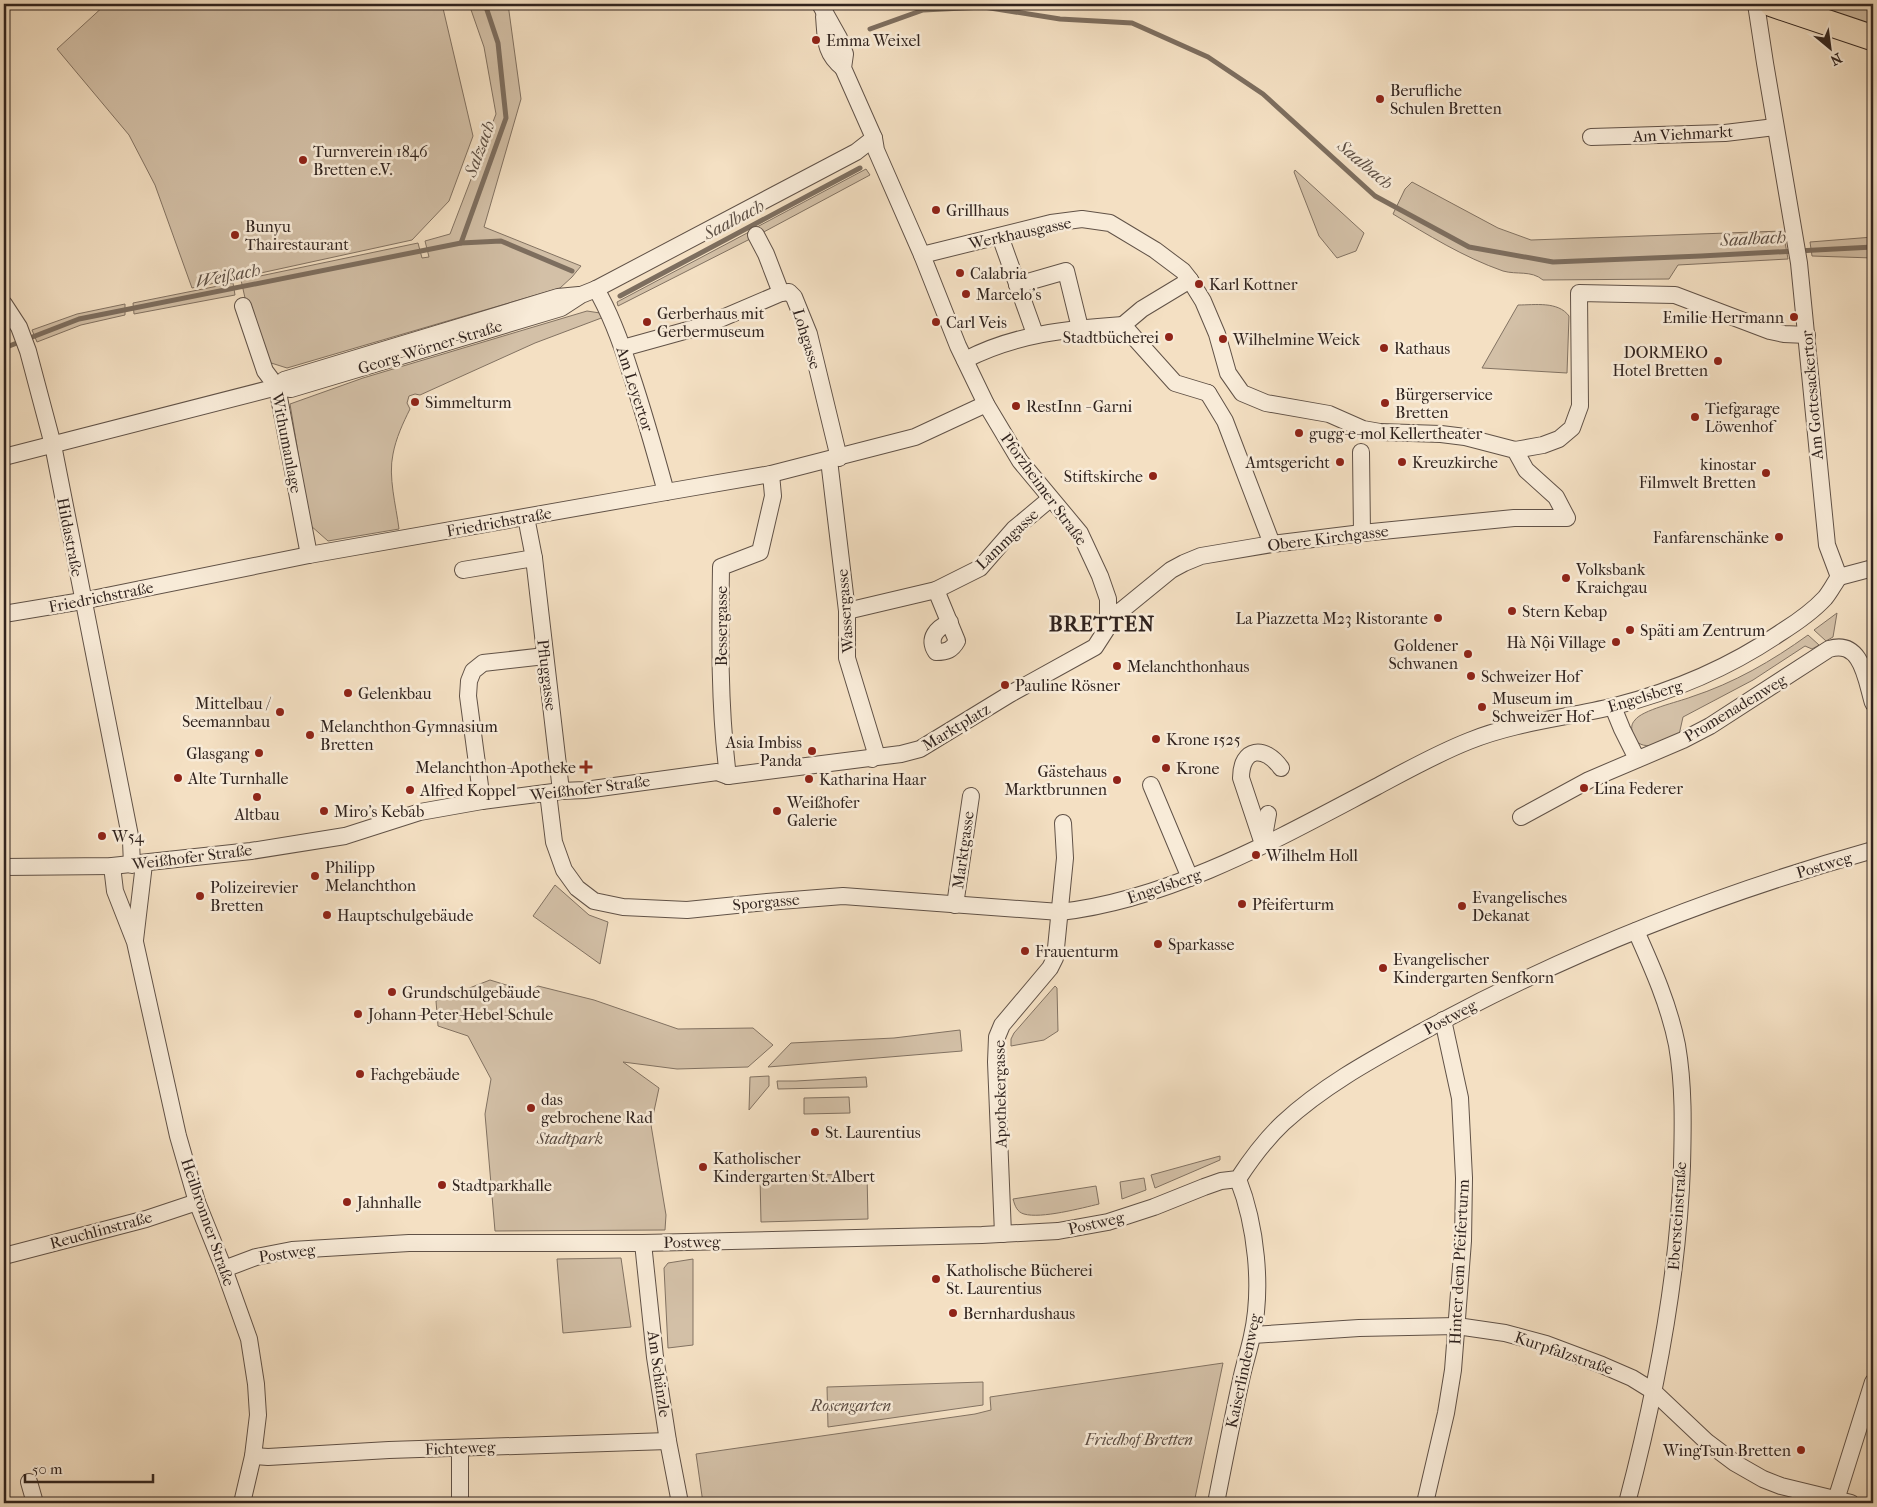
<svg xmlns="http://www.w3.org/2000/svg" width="1877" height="1507" font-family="'IM FELL French Canon',serif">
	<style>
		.green { fill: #d3c0a7; stroke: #827262 }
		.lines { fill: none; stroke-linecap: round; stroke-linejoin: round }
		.stream { stroke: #7d6e5f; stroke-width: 5 }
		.street-casing { stroke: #615247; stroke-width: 18 }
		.primary-casing { stroke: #30231e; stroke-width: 27 }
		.street { stroke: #f8ebd8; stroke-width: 16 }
		.primary { stroke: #f4e0c3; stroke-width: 25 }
		.poi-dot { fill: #8f2418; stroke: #f8ebd8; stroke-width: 2 }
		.labels { text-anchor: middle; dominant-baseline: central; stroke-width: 5; stroke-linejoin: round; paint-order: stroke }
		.poi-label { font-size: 16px; fill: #30231e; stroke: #f8ebd8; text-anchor: start }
		.street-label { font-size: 16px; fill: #30231e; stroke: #f8ebd8 }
		.park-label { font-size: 16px; font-style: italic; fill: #594a40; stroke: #f8ebd8 }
		.water-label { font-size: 18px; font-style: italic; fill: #5d4f44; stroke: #f8ebd8 }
		.district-label { font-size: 21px; font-weight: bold; letter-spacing: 1px; fill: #30231e; stroke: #f8ebd8 }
	</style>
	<rect width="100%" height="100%" fill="#f4e0c3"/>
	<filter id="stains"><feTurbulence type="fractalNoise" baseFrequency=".004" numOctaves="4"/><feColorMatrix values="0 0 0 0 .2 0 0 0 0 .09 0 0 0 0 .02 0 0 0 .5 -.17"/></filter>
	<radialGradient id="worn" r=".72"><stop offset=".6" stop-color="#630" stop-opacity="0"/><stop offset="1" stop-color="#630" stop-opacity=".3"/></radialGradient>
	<g class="green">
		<path d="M106,4H442L473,136L449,201L412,240L192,288L155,185L129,135L57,49Z"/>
		<path d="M469,4H508L521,99L484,227L581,266L572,277L560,288L287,368L268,362L245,298L241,280L418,243L422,258L429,257L425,241L450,234L496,114L484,47Z"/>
		<path d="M1801,4H1873V27Z"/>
		<path d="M866,169L870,175L760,234L757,227Z"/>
		<path d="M1295,170L1364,233L1356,251L1337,258L1319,236L1294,172Z"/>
		<path d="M1412,182L1498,228L1531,240L1783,231L1788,259L1678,265L1669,279L1543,280C1531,270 1517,275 1503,271C1463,257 1428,235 1393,214L1405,189Z"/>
		<path d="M749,232L752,238L618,306L617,302Z"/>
		<path d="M1873,237V258L1812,256L1810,242Z"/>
		<path d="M233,283L235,295L134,314L133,303Z"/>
		<path d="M125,304V315L81,325L37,342L32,330L77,314Z"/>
		<path d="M1518,305C1535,305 1558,301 1569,316L1567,373L1482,368Z"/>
		<path d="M587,311L600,313L604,317L535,343L420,395L415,394L409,396L407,403L410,409C403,423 396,438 393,454C388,477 396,505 399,529L328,541L310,525L290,404L363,378Z"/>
		<path d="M1837,613L1833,637L1826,641L1814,630Z"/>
		<path d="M1808,635L1819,645L1812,649L1805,646L1753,680L1683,717L1679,735C1666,741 1639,756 1633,734C1631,729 1631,724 1635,720C1642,710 1678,702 1691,697C1734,683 1772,661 1808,635Z"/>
		<path d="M555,885L589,915L608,922L600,964L533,916Z"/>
		<path d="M490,980L529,992L538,986L594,1000L678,1029L753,1028L773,1045L748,1067L677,1069L623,1062L659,1088L651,1125L666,1215L665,1230L495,1231L485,1114L491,1079L468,1036L438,1026L436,1001Z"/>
		<path d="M1055,986L1057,988L1058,1031L1044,1040L1011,1046V1039L1014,1033Z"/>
		<path d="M960,1030L962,1051L768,1067L791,1043L894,1038Z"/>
		<path d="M769,1076V1086L749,1110L750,1077Z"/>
		<path d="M866,1077L867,1087L778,1089L777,1081H796Z"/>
		<path d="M849,1097L850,1113L804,1114V1098Z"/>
		<path d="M1220,1156V1160L1155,1188L1151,1175Z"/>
		<path d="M867,1174L868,1219L761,1222L760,1176Z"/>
		<path d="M1144,1178L1146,1190L1122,1199L1120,1182Z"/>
		<path d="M1096,1186L1099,1204C1082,1208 1041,1219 1024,1214C1017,1212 1015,1206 1013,1199Z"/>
		<path d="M621,1258L631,1327L563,1333L557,1259Z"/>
		<path d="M693,1259V1345L668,1348L664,1268L668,1263Z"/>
		<path d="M1223,1363L1194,1503H703L696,1454L975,1414L991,1410L990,1397Z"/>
		<path d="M983,1382V1405L828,1427L827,1387Z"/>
	</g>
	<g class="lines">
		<g class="stream">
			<path d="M1859,4L1873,8"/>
			<path d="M870,29L923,10L984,7L1060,19L1132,23L1208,57L1263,94L1375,196L1469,247L1553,262L1701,256L1873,247"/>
			<path d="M461,243L506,118L498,43L485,4"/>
			<path d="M620,296L860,168"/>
			<path d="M4,348L79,319L461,243L501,241L572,271"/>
		</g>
		<defs>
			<g id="street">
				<path d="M1756,4L1765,63L1799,263L1827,545L1839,577"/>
				<path d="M824,16C826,39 824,53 843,68"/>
				<path d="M1591,137L1725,133L1775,127"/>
				<path d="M756,235L766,254L781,293"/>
				<path d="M1000,236L1035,334"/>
				<path d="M922,255L1051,223L1082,219L1110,223L1155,250L1183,271L1190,280L1203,301L1217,334L1228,373L1242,393L1266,403L1329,414L1363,429L1380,432L1441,434L1465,437L1515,450L1526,470L1556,497L1567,518H1514L1362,533L1272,544L1201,556L1184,563L1171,570L1122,610L1108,618"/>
				<path d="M1017,285L1066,271L1080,328"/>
				<path d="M596,289C612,316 622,345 631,374C644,413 655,452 666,492"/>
				<path d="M4,304L19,327L28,351L53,445L131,841L132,865"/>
				<path d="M243,306L265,371L277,387L309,555"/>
				<path d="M1123,325L1142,309L1190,280"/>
				<path d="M623,348L706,325L781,293L789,292L794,297L809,334L839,458"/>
				<path d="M965,360C1015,334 1067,329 1123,325L1175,383L1208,393"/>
				<path d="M284,380L558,297L579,295"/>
				<path d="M1208,393L1225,421L1272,544"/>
				<path d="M1515,450L1543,445L1559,439L1572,428L1580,406L1579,293L1675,295L1770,331L1784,334L1807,335"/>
				<path d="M1361,452L1362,533"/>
				<path d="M4,457L277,387L291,389L561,308L581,295L596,289L856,152L874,138"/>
				<path d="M829,460L847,611V658L875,750L872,759"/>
				<path d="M526,517L534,558L561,791"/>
				<path d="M463,570L534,558"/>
				<path d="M1839,577L1873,568"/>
				<path d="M936,590L957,641C952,650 947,652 936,652C927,638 937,628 950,622"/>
				<path d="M847,611L936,590L980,568L1014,529L1050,499"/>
				<path d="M4,614L82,601L309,555L666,492L771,474L915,437L986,404"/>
				<path d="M1613,707L1622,729L1637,759"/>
				<path d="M728,776C719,707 720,636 721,567L760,552L773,496L771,474"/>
				<path d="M1151,785L1190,878"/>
				<path d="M548,793L554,842L564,870L577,888L594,901L623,907L687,910L767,902L843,896L1060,912C1170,900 1279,838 1376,787C1406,771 1436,754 1469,741C1516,722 1566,718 1615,706C1674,691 1730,667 1780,633C1796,623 1812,612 1825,598C1830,592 1834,584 1839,577"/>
				<path d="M482,801L468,696L469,681L473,671L483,663L545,656"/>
				<path d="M1521,817L1589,780L1683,740L1710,726L1829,649C1862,639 1866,680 1873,703"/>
				<path d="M1263,842L1268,814"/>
				<path d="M1263,844L1241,778C1241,747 1265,745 1281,768"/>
				<path d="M112,866L115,891L135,942L178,1136L197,1202L224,1269L249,1339L256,1384L258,1415L253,1456L242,1503"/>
				<path d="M4,867L112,866L251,851L345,836L420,812L482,801L561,791L585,790L717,772L728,776L901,754L920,749L1010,694L1095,647L1106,630L1108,618V599L1100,576L1080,533L1020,461L986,404L958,346L922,255L876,150L874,138L843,68L845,54L839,38L820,4"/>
				<path d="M955,905L971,796"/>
				<path d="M135,940L144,864"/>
				<path d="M1003,1234L996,1062L997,1037L1002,1025L1050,968L1055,958L1065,858L1063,823"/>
				<path d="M643,1243L655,1357L668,1441L680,1503"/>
				<path d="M4,1256L146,1219L197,1202"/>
				<path d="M224,1269L256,1257L292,1250L409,1243H643L982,1235L1058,1231L1108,1222L1154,1207L1204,1187L1221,1181L1238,1179C1251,1159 1265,1140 1283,1123C1323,1086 1371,1060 1418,1034C1562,955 1716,894 1873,850"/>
				<path d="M1253,1335L1359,1328L1457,1326L1505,1333L1546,1344L1602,1365L1632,1378L1653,1391L1707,1442L1735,1463L1763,1479L1781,1486L1851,1503"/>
				<path d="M460,1448V1503"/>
				<path d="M253,1456L268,1457L389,1450L668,1441"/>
				<path d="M29,1482L35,1503"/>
				<path d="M1216,1503C1224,1462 1232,1421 1241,1380C1244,1365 1249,1351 1252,1336C1263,1288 1256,1225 1238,1179"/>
				<path d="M1425,1503L1446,1413L1453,1370L1463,1241L1464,1178L1460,1098L1443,1020"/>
				<path d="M1627,1503C1656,1393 1678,1281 1682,1166C1683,1126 1684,1086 1677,1045C1669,1005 1653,969 1636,931"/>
				<path d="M1835,1503L1873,1382"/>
			</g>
			<path id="primary" d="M1772,4L1873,38"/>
		</defs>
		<use href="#street" class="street-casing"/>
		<use href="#primary" class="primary-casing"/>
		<use href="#street" class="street"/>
		<use href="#primary" class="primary"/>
	</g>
	<g class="poi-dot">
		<circle cx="816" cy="40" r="5"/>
		<circle cx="1380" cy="99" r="5"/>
		<circle cx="303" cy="160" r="5"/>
		<circle cx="936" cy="210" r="5"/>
		<circle cx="235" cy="235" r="5"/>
		<circle cx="960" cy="273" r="5"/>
		<circle cx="1199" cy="284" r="5"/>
		<circle cx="966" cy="294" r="5"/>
		<circle cx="1794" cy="317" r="5"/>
		<circle cx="647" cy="322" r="5"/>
		<circle cx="936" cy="322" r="5"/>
		<circle cx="1169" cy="337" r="5"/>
		<circle cx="1223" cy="339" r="5"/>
		<circle cx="1384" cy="348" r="5"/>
		<circle cx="1718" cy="361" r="5"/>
		<circle cx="415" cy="402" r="5"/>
		<circle cx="1385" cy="403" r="5"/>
		<circle cx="1016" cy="406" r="5"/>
		<circle cx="1695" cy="417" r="5"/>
		<circle cx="1299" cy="433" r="5"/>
		<circle cx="1340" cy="462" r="5"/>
		<circle cx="1402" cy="462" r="5"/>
		<circle cx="1766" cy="473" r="5"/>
		<circle cx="1153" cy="476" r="5"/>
		<circle cx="1779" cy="537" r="5"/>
		<circle cx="1566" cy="578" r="5"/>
		<circle cx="1512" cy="611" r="5"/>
		<circle cx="1438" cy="618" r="5"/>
		<circle cx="1630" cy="630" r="5"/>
		<circle cx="1616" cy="642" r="5"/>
		<circle cx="1468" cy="654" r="5"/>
		<circle cx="1117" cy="666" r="5"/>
		<circle cx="1471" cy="676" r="5"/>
		<circle cx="1005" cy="685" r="5"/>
		<circle cx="348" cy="693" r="5"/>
		<circle cx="1482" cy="707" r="5"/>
		<circle cx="280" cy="712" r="5"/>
		<circle cx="310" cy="735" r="5"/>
		<circle cx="1156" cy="739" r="5"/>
		<circle cx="812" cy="751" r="5"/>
		<circle cx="259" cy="753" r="5"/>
		<path d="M583.5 759.5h5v5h5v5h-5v5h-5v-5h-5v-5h5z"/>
		<circle cx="1166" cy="768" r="5"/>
		<circle cx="178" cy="778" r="5"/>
		<circle cx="809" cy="779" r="5"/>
		<circle cx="1117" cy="780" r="5"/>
		<circle cx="1584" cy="788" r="5"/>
		<circle cx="410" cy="790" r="5"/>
		<circle cx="257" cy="797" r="5"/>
		<circle cx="324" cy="811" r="5"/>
		<circle cx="777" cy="811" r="5"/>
		<circle cx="102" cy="836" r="5"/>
		<circle cx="1256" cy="855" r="5"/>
		<circle cx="315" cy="876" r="5"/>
		<circle cx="200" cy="896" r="5"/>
		<circle cx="1242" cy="904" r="5"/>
		<circle cx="1462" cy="906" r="5"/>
		<circle cx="327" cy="915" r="5"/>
		<circle cx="1158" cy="944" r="5"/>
		<circle cx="1025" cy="951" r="5"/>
		<circle cx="1383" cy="968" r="5"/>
		<circle cx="392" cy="992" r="5"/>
		<circle cx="358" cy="1014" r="5"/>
		<circle cx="360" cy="1074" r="5"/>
		<circle cx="531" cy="1108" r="5"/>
		<circle cx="815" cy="1132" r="5"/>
		<circle cx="703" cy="1167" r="5"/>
		<circle cx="442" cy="1185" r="5"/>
		<circle cx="347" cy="1202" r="5"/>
		<circle cx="936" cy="1279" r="5"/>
		<circle cx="953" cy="1313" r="5"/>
		<circle cx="1801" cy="1450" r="5"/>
	</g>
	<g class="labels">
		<g class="poi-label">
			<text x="826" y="40">Emma Weixel</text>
			<text x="1390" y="90">Berufliche<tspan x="1390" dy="18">Schulen Bretten</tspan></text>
			<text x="313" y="151">Turnverein 1846<tspan x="313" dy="18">Bretten e.V.</tspan></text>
			<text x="946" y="210">Grillhaus</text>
			<text x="245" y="226">Bunyu<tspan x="245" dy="18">Thairestaurant</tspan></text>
			<text x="970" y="273">Calabria</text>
			<text x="1209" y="284">Karl Kottner</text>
			<text x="976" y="294">Marcelo's</text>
			<text x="657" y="313">Gerberhaus mit<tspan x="657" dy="18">Gerbermuseum</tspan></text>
			<text x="1784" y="317" text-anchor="end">Emilie Herrmann</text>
			<text x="946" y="322">Carl Veis</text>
			<text x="1159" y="337" text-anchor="end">Stadtbücherei</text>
			<text x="1233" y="339">Wilhelmine Weick</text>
			<text x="1394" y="348">Rathaus</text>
			<text x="1708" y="352" text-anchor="end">DORMERO<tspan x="1708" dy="18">Hotel Bretten</tspan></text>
			<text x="1395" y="394">Bürgerservice<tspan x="1395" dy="18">Bretten</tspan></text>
			<text x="425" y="402">Simmelturm</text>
			<text x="1026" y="406">RestInn - Garni</text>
			<text x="1705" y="408">Tiefgarage<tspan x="1705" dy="18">Löwenhof</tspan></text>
			<text x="1309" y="433">gugg-e-mol Kellertheater</text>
			<text x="1330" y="462" text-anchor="end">Amtsgericht</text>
			<text x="1412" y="462">Kreuzkirche</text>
			<text x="1756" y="464" text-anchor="end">kinostar<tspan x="1756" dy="18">Filmwelt Bretten</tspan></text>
			<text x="1143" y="476" text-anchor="end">Stiftskirche</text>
			<text x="1769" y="537" text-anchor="end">Fanfarenschänke</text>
			<text x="1576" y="569">Volksbank<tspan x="1576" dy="18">Kraichgau</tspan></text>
			<text x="1522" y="611">Stern Kebap</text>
			<text x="1428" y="618" text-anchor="end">La Piazzetta M23 Ristorante</text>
			<text x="1640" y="630">Späti am Zentrum</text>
			<text x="1606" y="642" text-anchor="end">Hà Nội Village</text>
			<text x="1458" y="645" text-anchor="end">Goldener<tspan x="1458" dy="18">Schwanen</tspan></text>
			<text x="1127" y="666">Melanchthonhaus</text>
			<text x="1481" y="676">Schweizer Hof</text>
			<text x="1015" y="685">Pauline Rösner</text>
			<text x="358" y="693">Gelenkbau</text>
			<text x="1492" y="698">Museum im<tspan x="1492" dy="18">Schweizer Hof</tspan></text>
			<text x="270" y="703" text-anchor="end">Mittelbau /<tspan x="270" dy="18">Seemannbau</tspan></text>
			<text x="320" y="726">Melanchthon-Gymnasium<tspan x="320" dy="18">Bretten</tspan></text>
			<text x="1166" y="739">Krone 1525</text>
			<text x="802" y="742" text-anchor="end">Asia Imbiss<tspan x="802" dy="18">Panda</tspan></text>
			<text x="249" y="753" text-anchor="end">Glasgang</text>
			<text x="576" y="767" text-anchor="end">Melanchthon-Apotheke</text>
			<text x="1176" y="768">Krone</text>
			<text x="1107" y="771" text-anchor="end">Gästehaus<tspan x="1107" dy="18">Marktbrunnen</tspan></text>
			<text x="188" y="778">Alte Turnhalle</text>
			<text x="819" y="779">Katharina Haar</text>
			<text x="1594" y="788">Lina Federer</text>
			<text x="420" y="790">Alfred Koppel</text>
			<text x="787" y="802">Weißhofer<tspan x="787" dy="18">Galerie</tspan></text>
			<text x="334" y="811">Miro's Kebab</text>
			<text x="257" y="814" text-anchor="middle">Altbau</text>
			<text x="112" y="836">W54</text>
			<text x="1266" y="855">Wilhelm Holl</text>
			<text x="325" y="867">Philipp<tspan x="325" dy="18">Melanchthon</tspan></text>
			<text x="210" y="887">Polizeirevier<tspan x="210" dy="18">Bretten</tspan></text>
			<text x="1472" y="897">Evangelisches<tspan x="1472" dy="18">Dekanat</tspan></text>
			<text x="1252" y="904">Pfeiferturm</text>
			<text x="337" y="915">Hauptschulgebäude</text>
			<text x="1168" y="944">Sparkasse</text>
			<text x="1035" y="951">Frauenturm</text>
			<text x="1393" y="959">Evangelischer<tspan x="1393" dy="18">Kindergarten Senfkorn</tspan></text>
			<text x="402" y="992">Grundschulgebäude</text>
			<text x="368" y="1014">Johann-Peter-Hebel-Schule</text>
			<text x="370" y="1074">Fachgebäude</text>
			<text x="541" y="1099">das<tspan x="541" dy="18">gebrochene Rad</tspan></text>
			<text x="825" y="1132">St. Laurentius</text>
			<text x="713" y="1158">Katholischer<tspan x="713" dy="18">Kindergarten St. Albert</tspan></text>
			<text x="452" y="1185">Stadtparkhalle</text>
			<text x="357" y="1202">Jahnhalle</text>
			<text x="946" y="1270">Katholische Bücherei<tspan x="946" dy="18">St. Laurentius</tspan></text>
			<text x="963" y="1313">Bernhardushaus</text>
			<text x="1791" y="1450" text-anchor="end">WingTsun Bretten</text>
		</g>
		<g class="street-label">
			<text transform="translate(1683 134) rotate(-3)">Am Viehmarkt</text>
			<text transform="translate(1020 233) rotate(-12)">Werkhausgasse</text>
			<text transform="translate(807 339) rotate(73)">Lohgasse</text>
			<text transform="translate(430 347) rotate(-17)">Georg-Wörner-Straße</text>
			<text transform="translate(635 389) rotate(72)">Am Leyertor</text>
			<text transform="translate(1812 395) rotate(-95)">Am Gottesackertor</text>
			<text transform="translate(287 443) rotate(79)">Withumanlage</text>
			<text transform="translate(1044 489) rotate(54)">Pforzheimer Straße</text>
			<text transform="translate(499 522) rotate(-10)">Friedrichstraße</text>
			<text transform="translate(70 537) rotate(79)">Hildastraße</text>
			<text transform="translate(1328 538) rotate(-7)">Obere Kirchgasse</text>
			<text transform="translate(1007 539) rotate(-44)">Lammgasse</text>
			<text transform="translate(101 597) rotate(-11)">Friedrichstraße</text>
			<text transform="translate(845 611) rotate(-94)">Wassergasse</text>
			<text transform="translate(721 626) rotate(-90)">Bessergasse</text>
			<text transform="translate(547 675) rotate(83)">Pfluggasse</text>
			<text transform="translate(1645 696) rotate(-17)">Engelsberg</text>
			<text transform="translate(1735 708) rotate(-31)">Promenadenweg</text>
			<text transform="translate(956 727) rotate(-31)">Marktplatz</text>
			<text transform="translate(590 788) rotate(-7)">Weißhofer Straße</text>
			<text transform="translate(963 850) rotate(-82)">Marktgasse</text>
			<text transform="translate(192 857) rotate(-7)">Weißhofer Straße</text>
			<text transform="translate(1824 865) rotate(-17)">Postweg</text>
			<text transform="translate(1164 886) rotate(-19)">Engelsberg</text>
			<text transform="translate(766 902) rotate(-5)">Sporgasse</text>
			<text transform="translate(1450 1017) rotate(-28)">Postweg</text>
			<text transform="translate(1000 1094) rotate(-91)">Apothekergasse</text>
			<text transform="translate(1677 1216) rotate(-86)">Ebersteinstraße</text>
			<text transform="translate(208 1222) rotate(71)">Heilbronner Straße</text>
			<text transform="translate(1096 1223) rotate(-13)">Postweg</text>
			<text transform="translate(101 1230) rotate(-15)">Reuchlinstraße</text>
			<text transform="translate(692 1242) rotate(-1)">Postweg</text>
			<text transform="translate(287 1253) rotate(-8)">Postweg</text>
			<text transform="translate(1459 1262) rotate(-87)">Hinter dem Pfeiferturm</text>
			<text transform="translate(1564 1353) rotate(19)">Kurpfalzstraße</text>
			<text transform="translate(1243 1371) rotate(-78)">Kaiserlindenweg</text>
			<text transform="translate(659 1374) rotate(82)">Am Schänzle</text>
			<text transform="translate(460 1448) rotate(-2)">Fichteweg</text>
		</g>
		<g class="park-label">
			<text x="570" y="1138">Stadtpark</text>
			<text x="851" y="1405">Rosengarten</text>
			<text x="1139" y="1439">Friedhof Bretten</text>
		</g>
		<g class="water-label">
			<text transform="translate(480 149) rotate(-70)">Salzach</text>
			<text transform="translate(1365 165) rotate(40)">Saalbach</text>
			<text transform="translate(734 220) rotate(-28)">Saalbach</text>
			<text transform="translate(1753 239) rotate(-3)">Saalbach</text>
			<text transform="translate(228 276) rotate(-11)">Weißach</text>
		</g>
		<g class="district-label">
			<text x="1102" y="624">BRETTEN</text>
		</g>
	</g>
	<rect width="1877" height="1507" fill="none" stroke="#f4e0c3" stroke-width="20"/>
	<rect x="5" y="5" width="1867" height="1497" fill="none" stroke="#30231e" stroke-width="2.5"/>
	<rect x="10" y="10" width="1857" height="1487" fill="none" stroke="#30231e"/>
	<g transform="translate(1830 48) rotate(151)" stroke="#f8ebd8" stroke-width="4" paint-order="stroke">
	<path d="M0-4L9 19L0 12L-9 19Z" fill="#30231e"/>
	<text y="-8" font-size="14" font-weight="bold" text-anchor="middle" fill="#30231e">N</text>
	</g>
	<path d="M25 1474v8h128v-8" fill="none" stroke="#30231e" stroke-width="2.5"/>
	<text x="32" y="1474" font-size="15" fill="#30231e" stroke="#f8ebd8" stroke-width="4" paint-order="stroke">50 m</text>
	<rect width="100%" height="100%" filter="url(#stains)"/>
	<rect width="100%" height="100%" fill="url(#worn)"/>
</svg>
